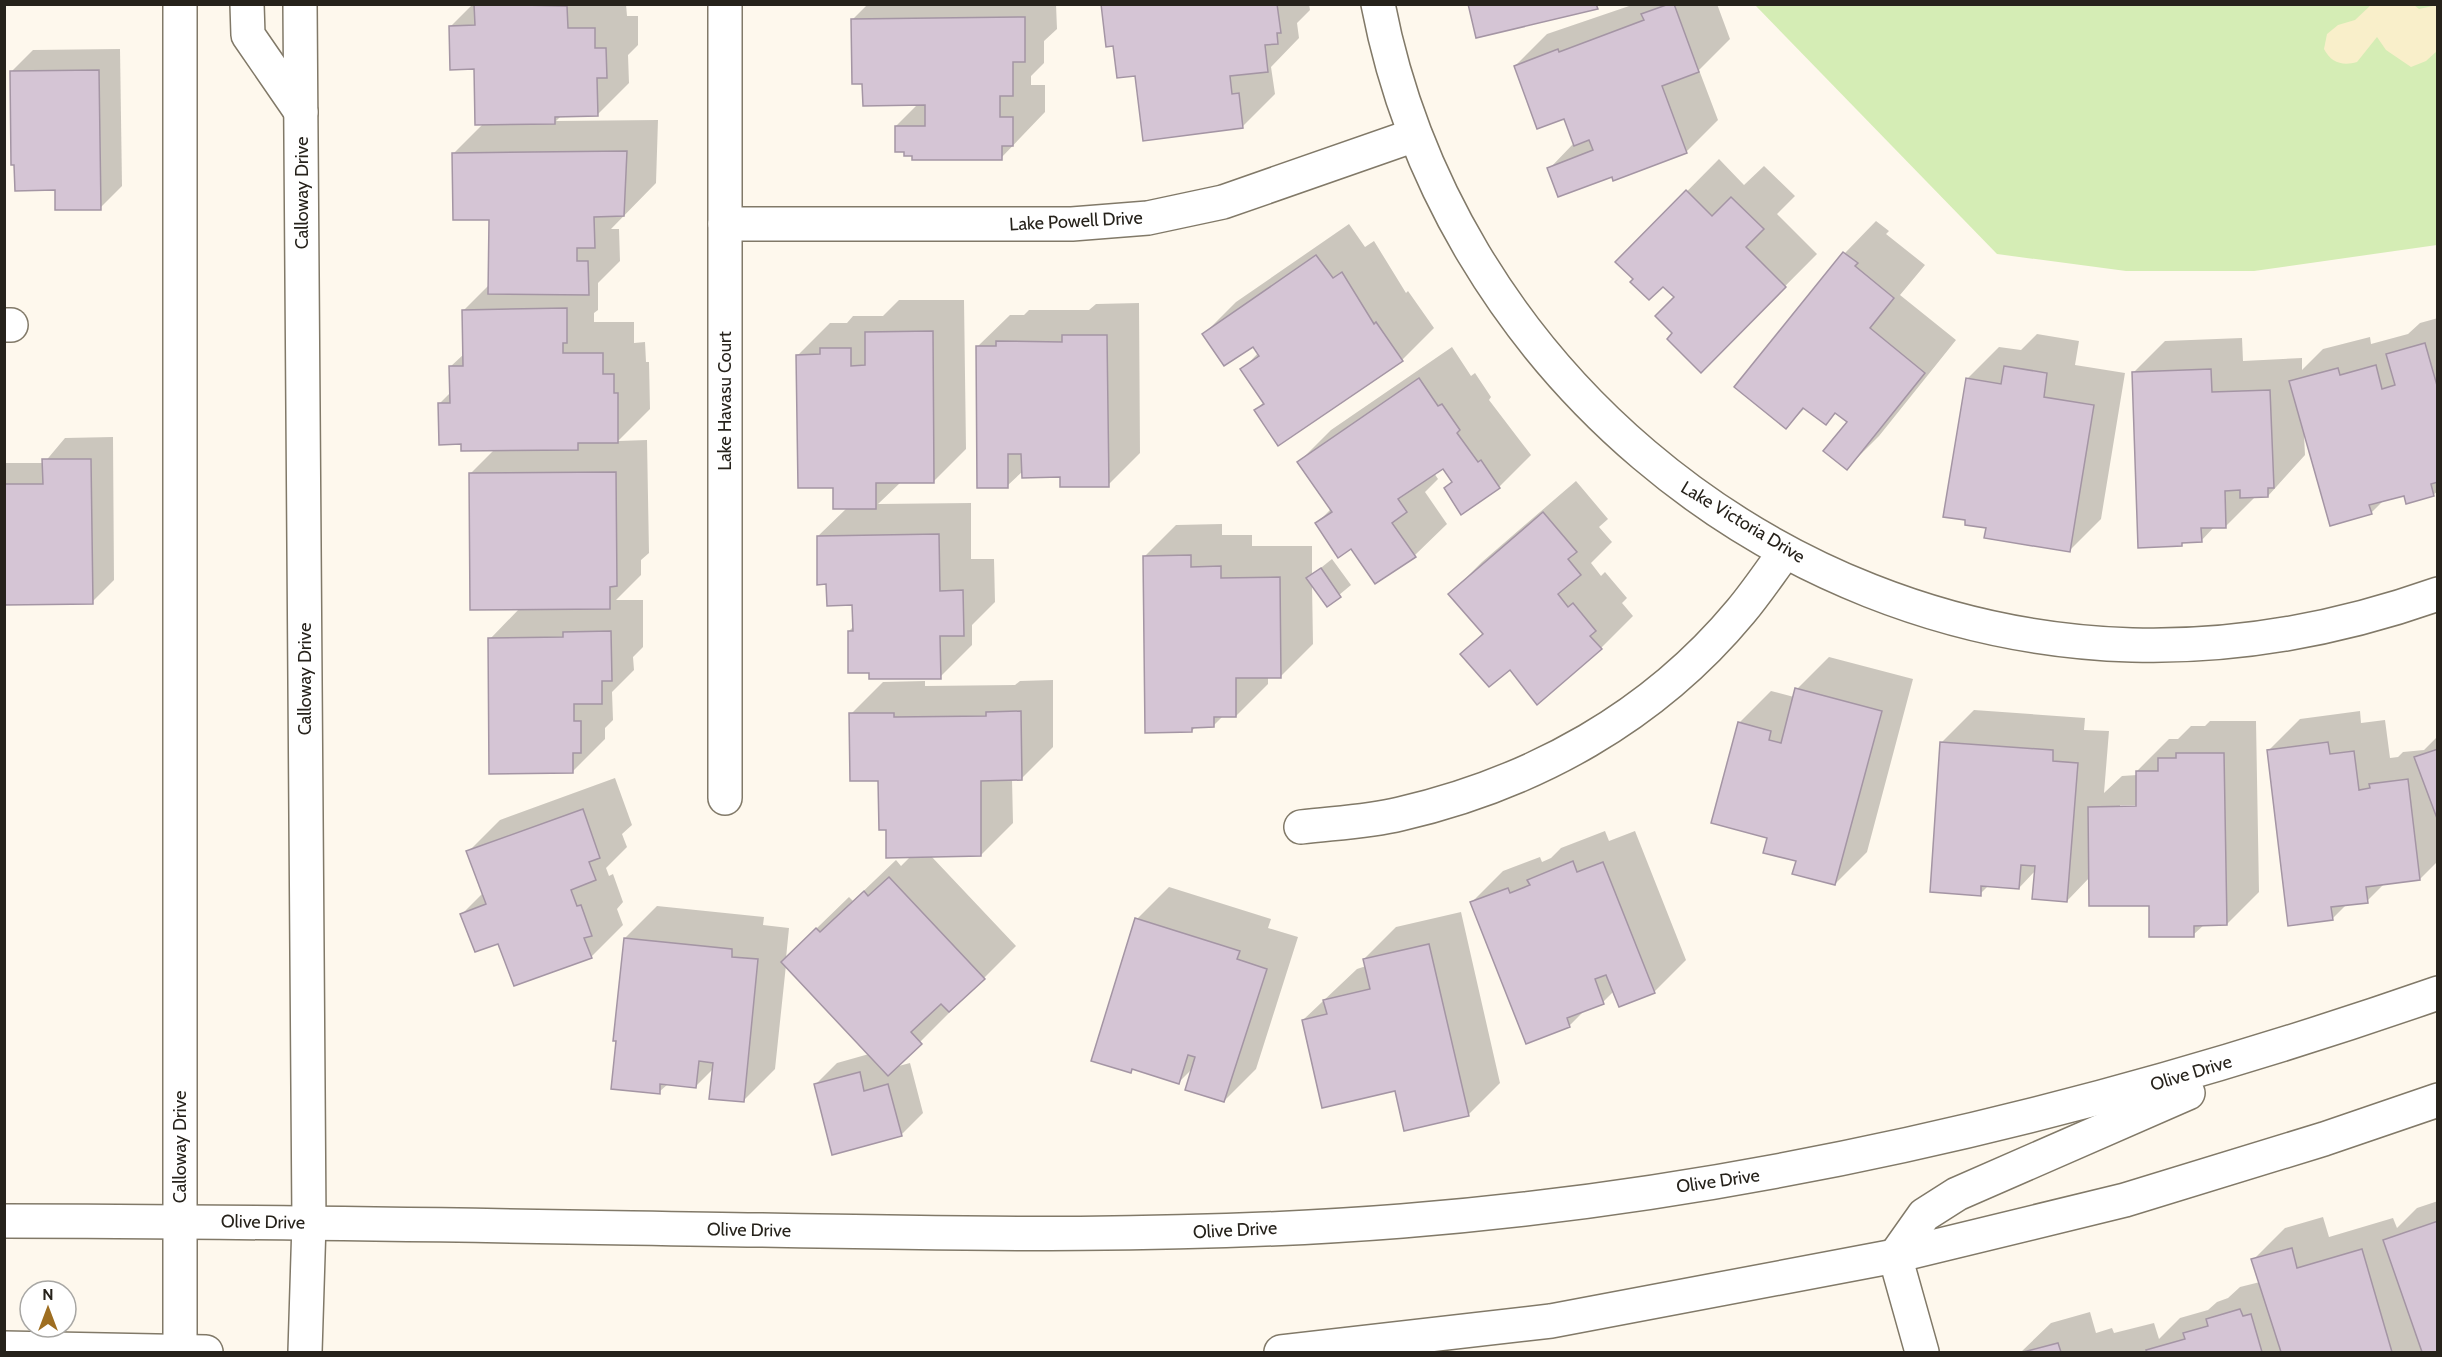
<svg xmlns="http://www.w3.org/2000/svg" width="2442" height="1357" font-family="Cabin,sans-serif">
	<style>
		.green { fill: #d5edb5 }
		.sand { fill: #f9efca }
		.shadow { fill: #0003; fill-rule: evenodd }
		.building { fill: #d5c5d5; stroke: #a495a4; stroke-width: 1.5 }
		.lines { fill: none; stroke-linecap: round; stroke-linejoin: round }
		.minor-casing { stroke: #817968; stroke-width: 36 }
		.secondary-casing { stroke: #817968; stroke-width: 36 }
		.minor { stroke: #fff; stroke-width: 33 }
		.secondary { stroke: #fff; stroke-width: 33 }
		.labels { text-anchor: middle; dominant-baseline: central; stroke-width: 4.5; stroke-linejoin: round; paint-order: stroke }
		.street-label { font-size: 18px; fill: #26221b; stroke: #fff }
	</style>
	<rect width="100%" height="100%" fill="#fef8ed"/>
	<path class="green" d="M1755,5H2437V245L2254,271H2126L1997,254Z"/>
	<path class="sand" d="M2372,4L2414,5L2419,9L2437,5V51L2426,61L2411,67L2386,50L2377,37L2357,62C2343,66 2331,63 2324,49L2327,34L2338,25L2355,20Z"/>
	<g class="shadow">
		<path d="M473,4H626L627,16H638V45L628,55L629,83L597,115H562L556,121L658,120L656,183L611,229H619L620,261L598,283V310L594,313V322H634V343L645,342L646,362H649L650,409L618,441L647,440L649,553L641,560V575L616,600H643V647L633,657L634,670L612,692L613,720L605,728V739L573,771L490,639L520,608L470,474L494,450L463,443L440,403L451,392L450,367L464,354V310L489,285L491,218L453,154L484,123L475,67L450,27Z"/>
		<path d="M868,4H1056L1057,29L1044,41V63L1031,76V85H1045V112L1001,158L913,154L896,126L918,104L863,83L853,19Z"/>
		<path d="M1103,4H1309L1310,10L1297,23L1299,38L1271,67L1275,94L1243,126L1136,74L1115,45Z"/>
		<path d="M1635,4H1717L1730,39L1699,70L1718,120L1686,152L1613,175L1549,169L1574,143L1564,117L1515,66L1547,34Z"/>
		<path d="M120,49L122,186L100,208L57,189L11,72L33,50Z"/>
		<path d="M1719,159L1744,185L1764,166L1795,196L1777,214L1817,254L1701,371L1674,333L1676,297L1663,285L1635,279L1617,262Z"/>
		<path d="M1876,221L1889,231L1886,234L1925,265L1900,295L1956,340L1879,436L1847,468L1849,422L1837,412L1826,423L1805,408L1786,427L1736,387L1845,253Z"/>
		<path d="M1349,224L1365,247L1374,241L1406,293L1408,291L1434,328L1402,360L1256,410L1264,402L1242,370L1259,352L1254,345L1204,334L1236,302Z"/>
		<path d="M899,300H964L966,449L934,481L901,482L878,504L971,503V559H994L995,602L972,625V645L940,677L871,671L849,631L854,626V604L828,583L818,536L847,508L835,486L797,356L830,323H847L853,316H883Z"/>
		<path d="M1139,303L1140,453L1108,485L1023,471L1007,486L977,347L1010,315H1024L1029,310H1089L1096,304Z"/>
		<path d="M2438,318V491L2433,495L2405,494L2385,499L2372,512L2331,524L2304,434L2305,455L2268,496H2256L2226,526H2215L2201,541H2185L2181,545L2133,373L2165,341L2242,338L2243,361L2302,358V370L2323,349L2370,337L2371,344L2408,334L2420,323Z"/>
		<path d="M2037,334L2079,341L2075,365L2125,373L2101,519L2069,551L1988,527L1967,379L1999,347L2021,350Z"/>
		<path d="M1452,347L1471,376L1475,373L1491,397L1489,400L1531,455L1499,487L1453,481L1443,467L1434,473L1438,479L1425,492L1447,524L1415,555L1351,547L1317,523L1332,508L1299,462L1331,430Z"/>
		<path d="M113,437L114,580L92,602L4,603V463H44L65,438Z"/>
		<path d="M1576,481L1608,519L1599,527L1612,542L1591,563L1601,576L1605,572L1627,598L1622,603L1633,616L1601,648L1510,668L1462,654L1483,633L1450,594L1482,562Z"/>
		<path d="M1222,524V535H1252V546H1312V575L1332,559L1351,585L1327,605L1312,584L1313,644L1281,676H1268V684L1236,716H1223L1213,726H1196L1192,731L1144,557L1176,525Z"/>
		<path d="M1829,657L1913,679L1867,852L1835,884L1798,860L1769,837L1739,723L1771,691L1794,697L1797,689Z"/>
		<path d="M1053,680V747L1021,779H1012L1013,823L981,855L931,856L1016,946L895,1067L910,1063L923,1113L902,1134L815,1085L837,1063L869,1054L786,965L775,1069L743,1101L714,1068L696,1086L668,1084L659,1092L618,1040L625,938L657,906L764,917L763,925L789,928L786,958L849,897L853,901L896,860L901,866L911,856L887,829L879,779L851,714L883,682L925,681V686L1015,685L1020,681Z"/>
		<path d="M1974,710L2085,718L2084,730L2109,731L2104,793L2122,776L2137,775V771L2169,739H2178L2191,726H2205L2210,721H2256L2259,892L2227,924H2205L2193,935L2150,905L2090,877L2067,901L2036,870L2019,888L1989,885L1980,894L1942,742ZM2120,805H2143V808H2120Z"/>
		<path d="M2360,711L2361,723L2385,720L2390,758L2398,757L2403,752L2424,750L2438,736V861L2420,879L2385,883L2367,901L2347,904L2332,919L2268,751L2300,719Z"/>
		<path d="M615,778L632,825L622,834L627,847L606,868L609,876L613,874L623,902L617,909L623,925L591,957L499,942L462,914L483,893L468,852L500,820Z"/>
		<path d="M1605,831L1609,841L1635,831L1686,960L1654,992L1614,991L1603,1002L1585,1010L1569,1026L1472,902L1503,871L1540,857L1542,862L1551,858L1561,848Z"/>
		<path d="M1169,887L1271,919L1268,928L1298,937L1256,1069L1224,1101L1194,1067L1179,1082L1134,1068L1131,1072L1137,919Z"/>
		<path d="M1461,912L1500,1083L1468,1115L1396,1089L1303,1020L1357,969L1366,966L1364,959L1396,927Z"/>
		<path d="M2438,1201V1352H2021L2051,1323L2090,1312L2096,1333L2112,1328L2114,1333L2154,1323L2159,1339L2180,1318L2208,1310L2217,1302L2228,1298L2240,1287L2260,1282L2253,1260L2285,1228L2323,1217L2329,1237L2393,1218L2397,1228L2417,1208Z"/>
	</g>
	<g class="building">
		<path d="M474,4L567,6L568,28H595V48H606L607,78H597L598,116L555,117V124L475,125L474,69L450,70L449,26L475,25Z"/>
		<path d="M1101,4H1277L1281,33H1277L1278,44L1265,45L1268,72L1230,76L1232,94L1239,93L1243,128L1143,141L1135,76L1117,78L1113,46L1106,47Z"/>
		<path d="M1468,4H1596L1598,9L1476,38Z"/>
		<path d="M1669,4H1674L1699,72L1662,86L1687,153L1613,181L1612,177L1558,197L1547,168L1593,150L1589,140L1574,146L1564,119L1537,129L1514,66L1558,49L1559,52L1644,20L1641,14Z"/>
		<path d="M1025,17V62H1013V96H1000V117H1013V146H1002V160H912V156H904V152H895V126H925V105L863,106L862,84H852L851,19Z"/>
		<path d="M99,70L101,210H55V190L15,191L14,165H11L10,71Z"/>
		<path d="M627,151L624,216L594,217L595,248H577V261H588L589,295L488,294L489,220H453L452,153Z"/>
		<path d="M1686,190L1712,216L1731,197L1764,229L1746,247L1786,287L1701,373L1667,339L1672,333L1655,316L1674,297L1663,287L1649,300L1630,282L1633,279L1615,262Z"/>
		<path d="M1843,252L1858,263L1855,266L1894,298L1870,328L1925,373L1847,470L1823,451L1847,422L1835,413L1826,425L1803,408L1786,429L1734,387Z"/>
		<path d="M1316,255L1333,278L1342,272L1374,324L1376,322L1403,361L1278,446L1254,410L1264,404L1240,369L1259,356L1253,347L1224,366L1202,334Z"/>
		<path d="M567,308V343H563V353H603V374H614V393H618V443H578V450L461,451V444L439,445L438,403H450L449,366H463L462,310Z"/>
		<path d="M933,331L934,483H876V509H833V488H798L796,355L820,354V348H851V366L865,365V332Z"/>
		<path d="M1062,335H1107L1109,487H1060V477L1022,478L1021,454H1008V488H977L976,346H996V341L1062,342Z"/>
		<path d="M2425,343L2438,389V482L2431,484L2434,496L2406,504L2404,496L2369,505L2372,514L2330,526L2289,381L2338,368L2340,375L2376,365L2382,389L2395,385L2386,354Z"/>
		<path d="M2004,366L2047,373L2044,397L2094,405L2070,552L1984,538L1986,528L1965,525V520L1943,517L1966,378L2001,384Z"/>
		<path d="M2211,369L2212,392L2270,390L2274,488H2268V497L2240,498V490L2225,491L2226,528H2201L2202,542L2182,543V546L2138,548L2132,372Z"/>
		<path d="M1419,378L1438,406L1442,404L1460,430L1457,433L1478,462L1481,460L1500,488L1461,515L1444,488L1452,482L1443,469L1398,499L1407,512L1392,523L1416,557L1375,584L1351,549L1338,558L1315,523L1332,512L1297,462Z"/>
		<path d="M42,459H91L93,604L4,605V484H43Z"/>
		<path d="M616,472L617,586L610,587V609L470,610L469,473Z"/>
		<path d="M1543,512L1577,552L1568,559L1581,575L1558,594L1568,607L1573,603L1596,631L1590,636L1602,649L1537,705L1510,670L1489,687L1460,654L1483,634L1448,594Z"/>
		<path d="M939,534L940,591L963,590L964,636H940L941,679H869V673H848V631H853L852,605L827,606L826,584L817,585V536Z"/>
		<path d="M1191,555V567L1221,566V578L1280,577L1281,678H1236V717H1214V727L1192,728V732L1145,733L1143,556Z"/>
		<path d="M1321,568L1341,597L1327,607L1306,578Z"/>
		<path d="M611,631L612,681H602V704H574V721H581V753H573V773L489,774L488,638L563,637V632Z"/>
		<path d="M1795,688L1882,711L1835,885L1792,874L1796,861L1763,853L1767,838L1711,823L1738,722L1771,731L1769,740L1781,743Z"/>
		<path d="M1021,711L1022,780L981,781V856L886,858V830H879L878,781H850L849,713H894V717L986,716V712Z"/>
		<path d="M1940,742L2053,750V761L2078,763L2067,902L2032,899L2035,866L2021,865L2019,889L1981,886V896L1930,892Z"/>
		<path d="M2328,742L2330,754L2354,751L2359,790L2370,788L2369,784L2408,779L2420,880L2366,887L2368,903L2331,907L2333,920L2288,926L2267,750Z"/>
		<path d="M2438,749V821L2414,757Z"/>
		<path d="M2176,753H2224L2227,925L2194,926V937H2149V906H2089L2088,807L2136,806V771H2158V758H2176Z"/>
		<path d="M583,809L600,858L589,862L596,880L571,890L577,906L581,905L592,936L584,938L592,958L514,986L498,944L475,952L460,914L486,904L466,851Z"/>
		<path d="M1573,861L1577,872L1603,862L1655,993L1619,1007L1606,975L1595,979L1604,1004L1567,1018L1570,1027L1526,1044L1470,902L1508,888L1510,893L1530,885L1527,880Z"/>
		<path d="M889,877L985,979L949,1012L941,1004L911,1032L922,1044L888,1076L781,962L816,928L820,932L864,891L868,896Z"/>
		<path d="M1135,918L1240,951L1237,959L1267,969L1224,1102L1185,1090L1195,1057L1188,1055L1179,1084L1132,1069L1131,1073L1091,1061Z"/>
		<path d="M624,938L732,949V957L758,959L744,1102L709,1099L713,1063L699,1061L696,1088L660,1084V1094L611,1089L616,1041H613Z"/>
		<path d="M1429,944L1469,1116L1404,1131L1395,1091L1322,1108L1302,1020L1327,1014L1323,1000L1370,989L1363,959Z"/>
		<path d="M860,1072L864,1091L888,1084L902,1136L832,1155L814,1084Z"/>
		<path d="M2438,1221V1352H2422L2383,1240Z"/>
		<path d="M2292,1248L2297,1268L2362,1249L2392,1352H2281L2251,1259Z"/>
		<path d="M2240,1309L2243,1316L2251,1314L2262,1352H2147L2146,1350L2185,1339L2183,1333L2208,1326L2206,1319Z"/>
		<path d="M2058,1343L2061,1352H2023Z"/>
	</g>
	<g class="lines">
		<defs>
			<g id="minor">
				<path d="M725,4V798"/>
				<path d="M1378,4C1447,362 1767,634 2132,645C2237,648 2339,629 2438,594"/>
				<path d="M725,224H1072L1148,218L1223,202L1415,135"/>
				<path d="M4,325H11"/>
				<path d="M1301,827C1334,823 1368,822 1400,814C1534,783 1653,717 1741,611C1757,592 1770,572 1785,552"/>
				<path d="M1895,1256L1922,1352"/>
			</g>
			<g id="secondary">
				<path d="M180,4V1352"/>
				<path d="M247,4L248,35L301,112"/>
				<path d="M300,4L309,1223L305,1352"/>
				<path d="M4,1221C256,1221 507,1226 759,1230C973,1234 1187,1238 1402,1221C1756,1193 2102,1110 2438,993"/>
				<path d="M1895,1256L1924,1215L1957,1194L2188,1093"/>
				<path d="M4,1348L206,1352"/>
				<path d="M1281,1352L1551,1321L1895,1256L2125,1200L2324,1139L2438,1100"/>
			</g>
		</defs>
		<use href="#minor" class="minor-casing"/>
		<use href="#secondary" class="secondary-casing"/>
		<use href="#minor" class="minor"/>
		<use href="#secondary" class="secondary"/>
	</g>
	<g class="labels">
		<g class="street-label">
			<text transform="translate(302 193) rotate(-90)">Calloway Drive</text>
			<text transform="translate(1076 221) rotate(-3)">Lake Powell Drive</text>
			<text transform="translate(725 401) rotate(-90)">Lake Havasu Court</text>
			<text transform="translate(1743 522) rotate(31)">Lake Victoria Drive</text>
			<text transform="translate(305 679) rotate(-90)">Calloway Drive</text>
			<text transform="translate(2191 1073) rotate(-17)">Olive Drive</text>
			<text transform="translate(180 1147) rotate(-90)">Calloway Drive</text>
			<text transform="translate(1718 1181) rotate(-8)">Olive Drive</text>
			<text transform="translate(263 1222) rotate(1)">Olive Drive</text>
			<text transform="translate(749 1230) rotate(1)">Olive Drive</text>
			<text transform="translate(1235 1230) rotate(-3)">Olive Drive</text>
		</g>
	</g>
	<rect width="2442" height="1357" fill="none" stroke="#26221b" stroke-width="12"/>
	<g transform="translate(48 1309)"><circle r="28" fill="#ffffff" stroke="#a8a7a4" stroke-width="1.5"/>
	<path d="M0-4.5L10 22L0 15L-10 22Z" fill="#9e6e21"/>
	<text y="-9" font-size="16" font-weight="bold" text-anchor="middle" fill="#26221b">N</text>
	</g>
</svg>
